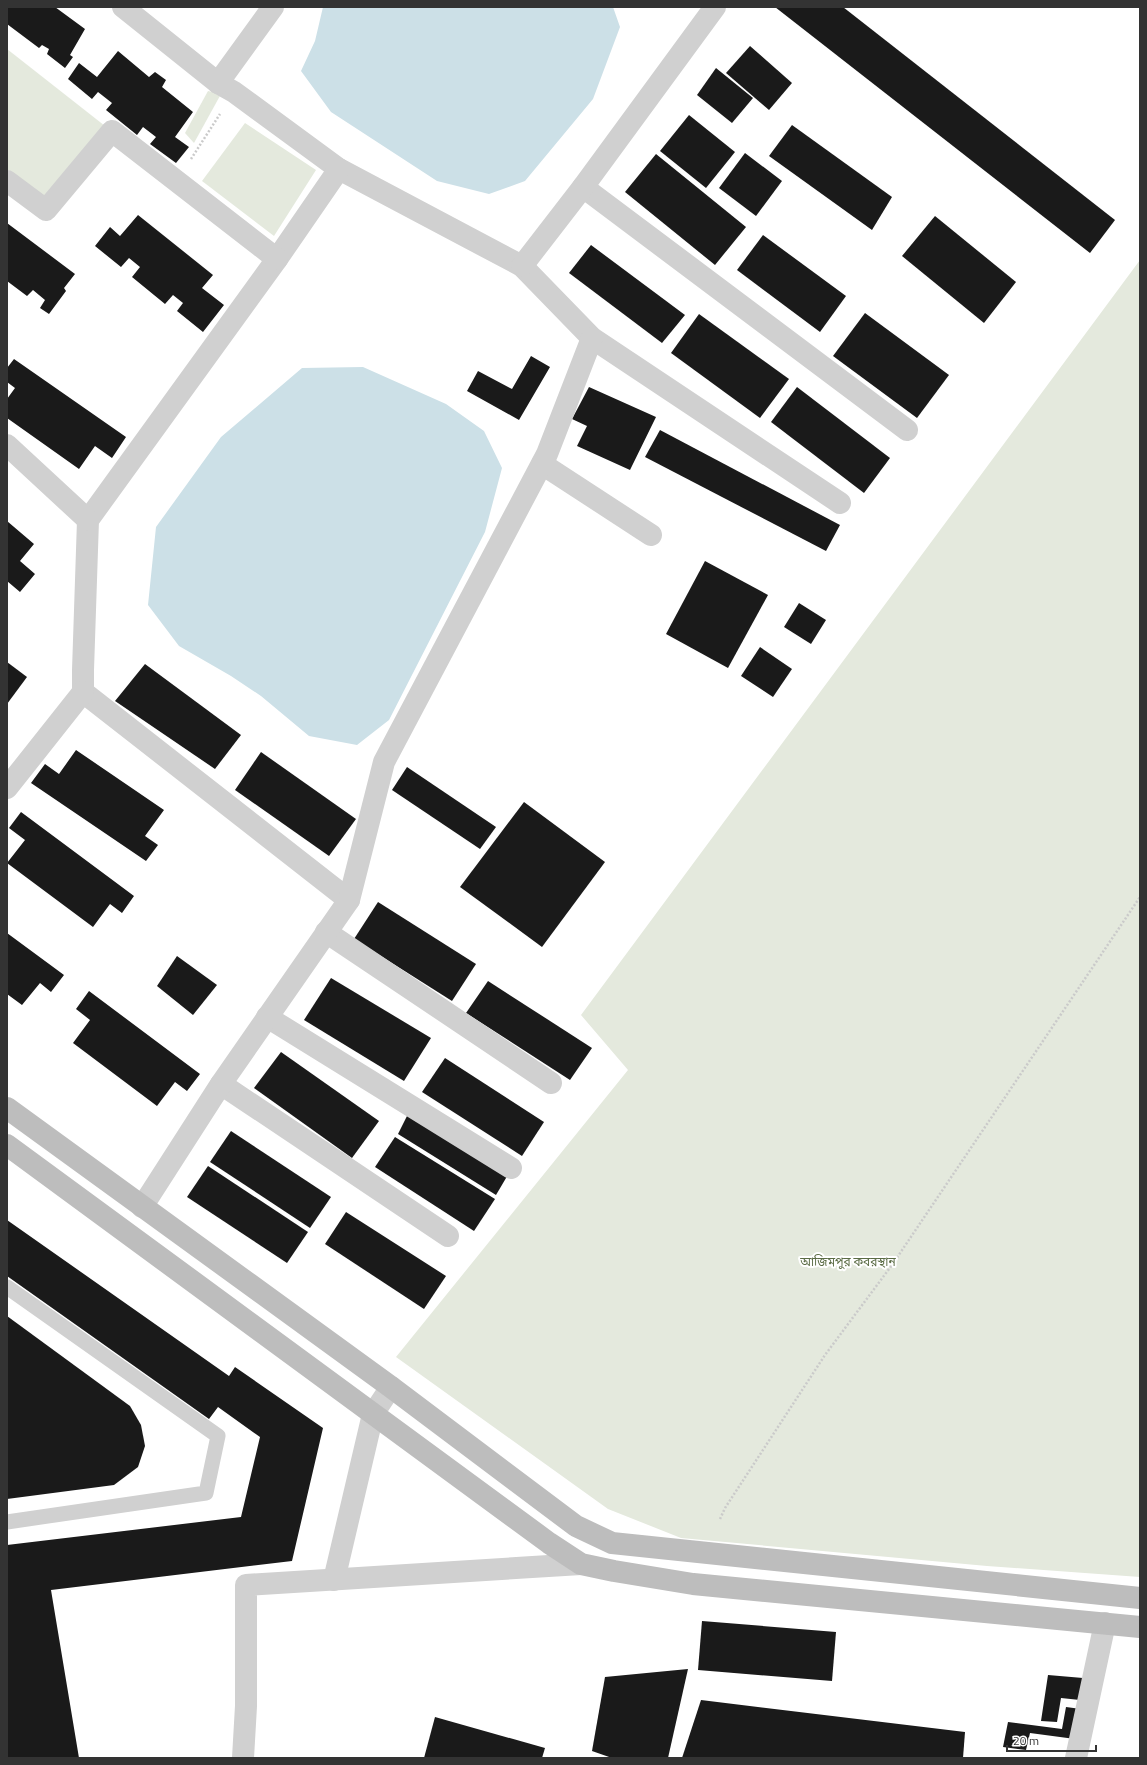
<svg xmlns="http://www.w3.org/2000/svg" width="1147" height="1765" font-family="'Titillium Web','Noto Sans Bengali',sans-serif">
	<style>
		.green { fill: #e4e9dd }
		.water { fill: #cce0e7 }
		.building { fill: #1a1a1a }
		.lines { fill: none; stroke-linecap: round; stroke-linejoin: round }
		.path { stroke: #cacaca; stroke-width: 2.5; stroke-dasharray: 2 2; stroke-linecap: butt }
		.lane { stroke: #d0d0d0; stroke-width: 15 }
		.street { stroke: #d0d0d0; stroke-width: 22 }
		.secondary { stroke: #bdbdbd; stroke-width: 22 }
		.labels { text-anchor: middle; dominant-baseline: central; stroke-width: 4; stroke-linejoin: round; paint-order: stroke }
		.park-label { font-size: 12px; fill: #5a6b44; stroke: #fff }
	</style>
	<rect width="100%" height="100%" fill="#fff"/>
	<g class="green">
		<path d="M7,49L105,126L44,201L7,173Z"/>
		<path d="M208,91L221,94L194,143L185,133Z"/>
		<path d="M245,123L316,170L274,236L202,181Z"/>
		<path d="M1140,260V1577L987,1566L681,1538L608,1509L396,1357L628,1070L581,1015Z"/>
	</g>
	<g class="water">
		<path d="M323,7H613L620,27L593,99L525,181L489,194L437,181L331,112L301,71L315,41Z"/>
		<path d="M363,367L446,404L484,431L502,468L485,532L389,720L357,745L309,736L261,696L231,676L179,646L148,605L156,527L221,437L302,368Z"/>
	</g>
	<g class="building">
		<path d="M7,7H55L85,29L70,55L73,57L65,68L47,54L49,49L42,45L39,48L7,24Z"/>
		<path d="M775,7H843L1115,220L1090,253Z"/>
		<path d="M750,46L792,83L769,110L726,73Z"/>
		<path d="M118,51L149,77L155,72L166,80L162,87L193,112L175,137L189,147L176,163L150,144L156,137L143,127L137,135L106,110L112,103L98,92L92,99L68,79L79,63L97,77Z"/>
		<path d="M716,68L753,98L732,123L697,95Z"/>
		<path d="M689,115L735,152L706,188L660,151Z"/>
		<path d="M792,125L892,197L872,230L769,156Z"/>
		<path d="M745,153L782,181L756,216L719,188Z"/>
		<path d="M656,154L746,227L715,265L625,192Z"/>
		<path d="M138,215L213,275L202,288L224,305L203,332L177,311L183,303L173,295L165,304L132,277L140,267L129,258L121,267L95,246L110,227L120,236Z"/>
		<path d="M935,216L1016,282L984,323L902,256Z"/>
		<path d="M7,223L75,274L64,288L66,291L49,314L40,308L45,300L33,290L27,296L7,281Z"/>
		<path d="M763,235L846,296L820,332L737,270Z"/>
		<path d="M591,245L685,315L662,343L569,273Z"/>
		<path d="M865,313L949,375L917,418L833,356Z"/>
		<path d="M699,314L789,379L760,418L671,353Z"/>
		<path d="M531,356L550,367L519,420L467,391L478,371L512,389Z"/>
		<path d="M14,359L126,437L112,458L95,446L79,469L7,418V399L15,388L7,382V368Z"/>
		<path d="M589,387L656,417L630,470L577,446L587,426L572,419Z"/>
		<path d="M797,387L890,458L864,493L771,422Z"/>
		<path d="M660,430L840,525L826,551L645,457Z"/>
		<path d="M7,521L34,544L20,561L35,574L20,592L7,581Z"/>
		<path d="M705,561L768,595L728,668L666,634Z"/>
		<path d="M799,603L826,620L811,644L784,627Z"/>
		<path d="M760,647L792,669L773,697L741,676Z"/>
		<path d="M7,662L27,677L7,704Z"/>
		<path d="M145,664L241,735L215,769L115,701Z"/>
		<path d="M76,750L164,810L145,836L158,845L146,861L31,783L45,764L59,774Z"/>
		<path d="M261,752L356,819L329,856L235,790Z"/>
		<path d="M407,767L496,827L480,849L392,790Z"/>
		<path d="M524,802L605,862L542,947L460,887Z"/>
		<path d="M21,812L134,896L122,913L110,904L93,927L7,863L25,840L9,828Z"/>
		<path d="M378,902L476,964L452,1001L354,939Z"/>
		<path d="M7,933L64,975L51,992L40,983L22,1005L7,994Z"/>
		<path d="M177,956L217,985L193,1015L157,986Z"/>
		<path d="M331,978L431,1038L404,1081L304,1020Z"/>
		<path d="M488,981L592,1048L570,1080L466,1013Z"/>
		<path d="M89,991L200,1074L187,1091L175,1082L157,1106L73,1043L90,1020L76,1009Z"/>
		<path d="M281,1052L379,1121L352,1158L254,1088Z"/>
		<path d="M445,1058L544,1122L522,1156L422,1092Z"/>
		<path d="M408,1114L509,1173L496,1195L398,1134Z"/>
		<path d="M231,1131L331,1197L310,1228L210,1162Z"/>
		<path d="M395,1137L495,1199L474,1231L375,1167Z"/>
		<path d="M208,1166L308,1232L287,1263L187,1197Z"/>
		<path d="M346,1212L446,1276L424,1309L325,1244Z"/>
		<path d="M7,1220L229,1376L235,1367L323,1428L292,1561L51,1590L79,1758H7V1545L241,1517L260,1437L218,1407L209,1419L7,1276Z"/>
		<path d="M7,1316L130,1406L141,1425L145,1446L138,1467L114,1485L7,1499Z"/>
		<path d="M702,1621L836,1632L832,1681L698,1670Z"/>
		<path d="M688,1669L668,1758H612L592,1751L605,1677Z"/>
		<path d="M1048,1675L1083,1678L1080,1700L1061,1698L1057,1722L1041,1721Z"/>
		<path d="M701,1700L965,1732L963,1758H682Z"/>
		<path d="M1066,1707L1081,1709L1075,1739L1030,1733L1026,1750L1003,1747L1008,1722L1062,1729Z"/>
		<path d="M435,1717L545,1748L542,1758H424Z"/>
	</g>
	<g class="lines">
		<g class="path">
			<path d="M191,159L220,114"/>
			<path d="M720,1519L725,1508L825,1355L892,1265L1140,897"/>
		</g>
		<path class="lane" d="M7,1287L218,1436L206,1493L7,1522"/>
		<g class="street">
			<path d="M123,7L218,83L234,92L339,169L522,266L592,338L840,503"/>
			<path d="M218,83L273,7"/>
			<path d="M339,169L277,259L88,520L83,670V692L349,900"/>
			<path d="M7,181L46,210L112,131L277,259"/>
			<path d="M583,187L907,430"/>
			<path d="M522,266L583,187L715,7"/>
			<path d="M7,445L88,520"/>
			<path d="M542,464L651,535"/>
			<path d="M7,788L83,692"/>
			<path d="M326,932L551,1083"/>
			<path d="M267,1017L511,1168"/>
			<path d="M221,1084L448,1236"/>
			<path d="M142,1207L221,1084L349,900L384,762L547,454L592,338"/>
			<path d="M334,1580L373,1414L391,1387"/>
			<path d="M243,1758L246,1706V1585L581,1564"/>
			<path d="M1076,1758L1105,1623"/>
		</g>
		<g class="secondary">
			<path d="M7,1108L391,1387L576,1526L612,1543L1140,1598"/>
			<path d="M7,1145L549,1543L581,1564L614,1571L693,1584L1140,1627"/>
		</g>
	</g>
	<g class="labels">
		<g class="park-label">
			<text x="848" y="1261">আজিমপুর কবরস্থান</text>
		</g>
	</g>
	<rect width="1147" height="1765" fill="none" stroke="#333333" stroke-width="16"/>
	<path d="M1007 1745v6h89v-6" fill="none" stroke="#333333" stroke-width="2"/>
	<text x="1013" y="1745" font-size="12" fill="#333333" stroke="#ffffff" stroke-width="3" paint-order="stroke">20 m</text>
</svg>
